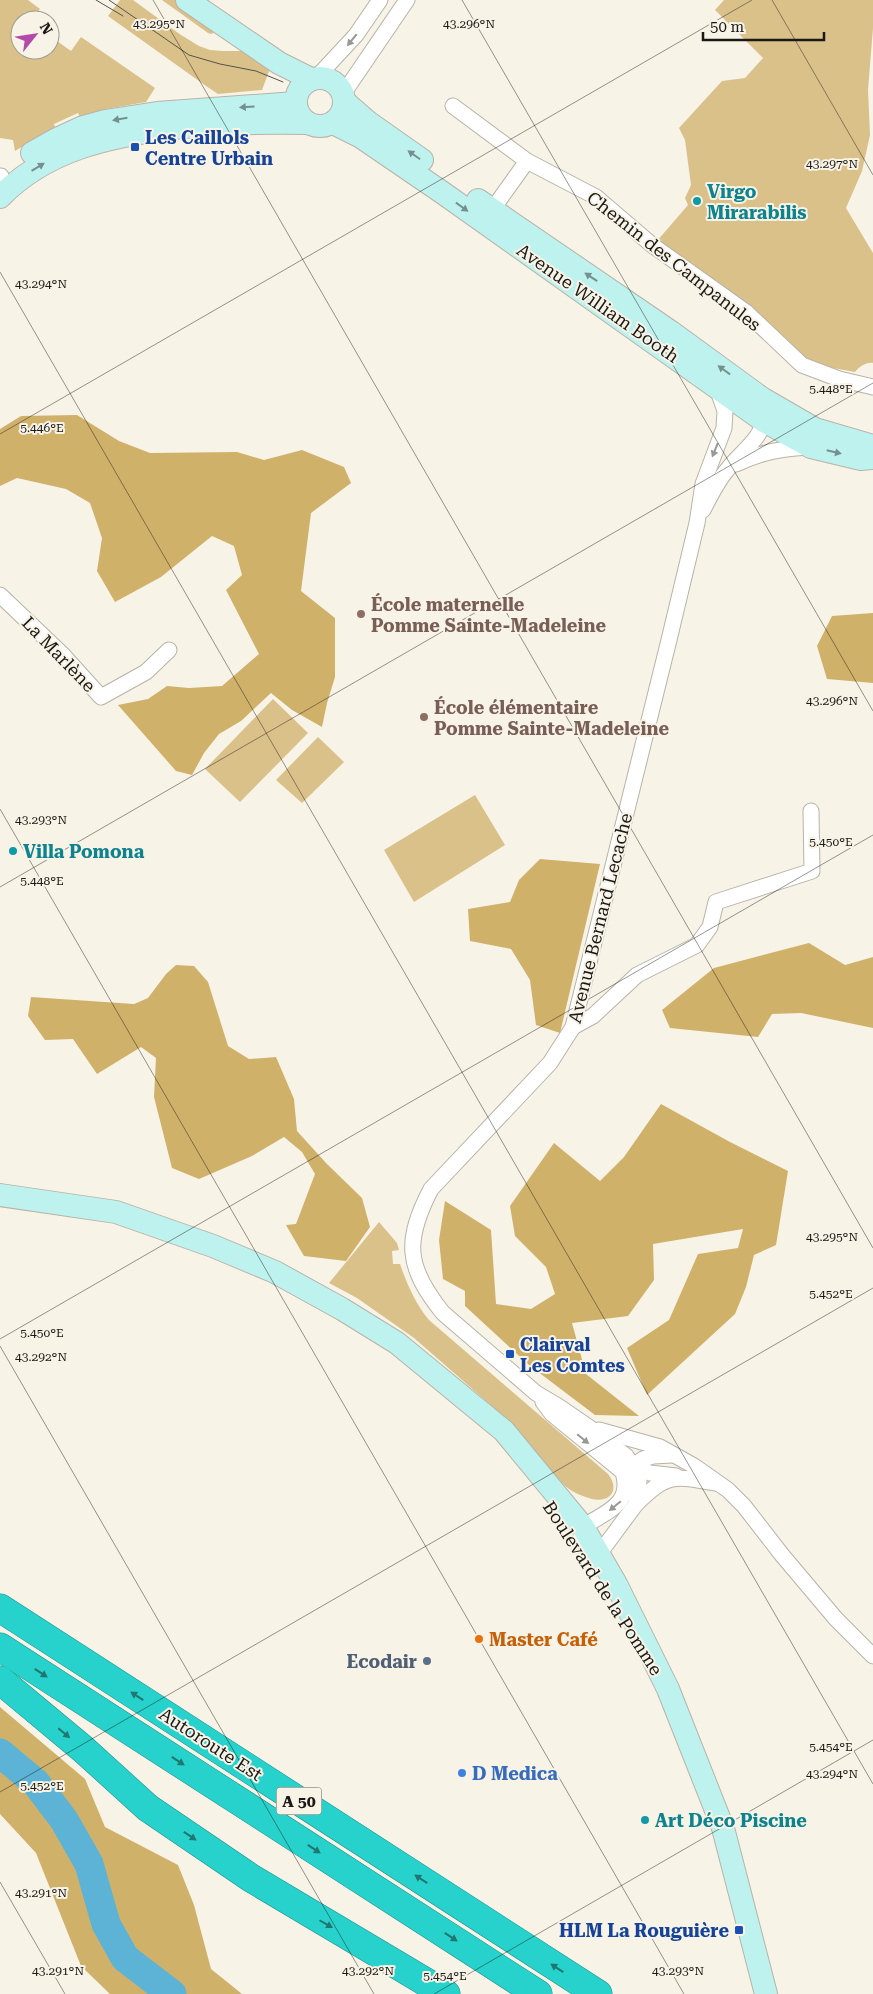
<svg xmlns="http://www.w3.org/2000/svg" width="873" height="1994" font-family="'Roboto Serif',serif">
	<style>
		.green { fill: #dac18a }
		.forest { fill: #d0b16a }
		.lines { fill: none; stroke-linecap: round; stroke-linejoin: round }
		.river { stroke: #5cb3d5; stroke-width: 29 }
		.street-casing { stroke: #b8b3a8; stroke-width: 17 }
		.secondary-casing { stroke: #b8b3a8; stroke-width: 24 }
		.highway-casing { stroke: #22918b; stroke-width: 29 }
		.street { stroke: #fff; stroke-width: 15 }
		.secondary { stroke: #bef2ef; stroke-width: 22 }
		.highway { stroke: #26d2cb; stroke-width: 28 }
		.tram { stroke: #56534d; stroke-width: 1 }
		.oneway { fill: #989896 }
		.oneway2 { fill: #75908d }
		.oneway3 { fill: #207670 }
		.ticks { fill: none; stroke: #1b1915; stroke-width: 1; stroke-opacity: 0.45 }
		.transit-dot { fill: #1a4fb4; stroke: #f8f3e7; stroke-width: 2 }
		.culture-dot { fill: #0f9aa8; stroke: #f8f3e7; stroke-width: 2 }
		.education-dot { fill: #8d6e63; stroke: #f8f3e7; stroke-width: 2 }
		.food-dot { fill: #e8710a; stroke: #f8f3e7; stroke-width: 2 }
		.service-dot { fill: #5c6f8a; stroke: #f8f3e7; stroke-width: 2 }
		.shop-dot { fill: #3f7fe0; stroke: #f8f3e7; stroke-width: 2 }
		.labels { text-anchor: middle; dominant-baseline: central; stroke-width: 4; stroke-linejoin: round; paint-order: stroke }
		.shield { fill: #f8f3e7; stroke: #5d5a54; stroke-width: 1 }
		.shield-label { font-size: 16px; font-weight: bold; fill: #1b1915 }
		.transit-label { font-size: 18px; font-weight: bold; fill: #164399; stroke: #f8f3e7; text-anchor: start }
		.culture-label { font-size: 18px; font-weight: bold; fill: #0d838f; stroke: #f8f3e7; text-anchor: start }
		.street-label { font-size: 18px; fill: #1b1915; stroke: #f8f3e7 }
		.education-label { font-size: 18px; font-weight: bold; fill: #785e54; stroke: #f8f3e7; text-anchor: start }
		.food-label { font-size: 18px; font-weight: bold; fill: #c56008; stroke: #f8f3e7; text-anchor: start }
		.service-label { font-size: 18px; font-weight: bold; fill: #4e5e75; stroke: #f8f3e7; text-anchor: end }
		.shop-label { font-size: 18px; font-weight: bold; fill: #366cbe; stroke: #f8f3e7; text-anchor: start }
		.ticks-label { font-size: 12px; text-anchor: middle; fill: #1b1915; stroke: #f8f3e7; stroke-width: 4; stroke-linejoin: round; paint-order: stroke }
	</style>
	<rect width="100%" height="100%" fill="#f8f3e7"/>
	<g class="green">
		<path d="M0,0H28L40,9L32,20H20V50H50V36L71,51L81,37L155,88L146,102L106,109L80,117L78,113L54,124L55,127L15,151L13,140L0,138Z"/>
		<path d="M120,0H133L181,35L199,46L210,50L223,51H242L271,66L262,90L218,94L206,86L108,16Z"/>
		<path d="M162,0H176L215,27L216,32L211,34L208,33Z"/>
		<path d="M724,0H873V28L868,90L870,135L862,171L846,208L873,253V363C866,362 859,367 855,372L833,368L803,357L746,302L657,241L688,205L685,198L691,185L685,140L679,128L722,81L745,78L763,58L715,10Z"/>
		<path d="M273,699L308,733L240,802L205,769Z"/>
		<path d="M318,737L344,762L302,803L276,780Z"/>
		<path d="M475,795L505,845L414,902L384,850Z"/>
		<path d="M379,1222L397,1243L399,1250L392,1251L393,1264H400C407,1284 415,1303 429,1320L608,1474C620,1489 611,1503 592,1499C581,1496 572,1492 564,1485L501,1414L414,1338L357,1298L329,1283Z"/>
	</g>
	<g class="forest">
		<path d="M77,415L119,441L150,453L237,452L264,460L302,450L344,467L351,483L311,513L301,591L335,618V677L327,703L322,727L292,710L271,693L241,721L219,734L204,753L192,775L176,771L118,705L148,699L167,686L189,688L222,686L259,654L226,590L242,575L234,546L212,536L161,577L115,602L97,571L102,538L90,503L66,489L17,478L0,486V429L21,416Z"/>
		<path d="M873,613V683L827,679L817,646L832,616Z"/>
		<path d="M540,859L600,864L560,1033L536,1025L530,980L511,949L470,941L468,909L510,902L519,880Z"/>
		<path d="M809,943L845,965L873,957V1028L801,1013L772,1014L758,1037L670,1028L662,1010L714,968Z"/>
		<path d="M176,965L194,966L208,982L228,1046L249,1059L276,1057L294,1099L297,1131L326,1163L362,1198L370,1227L346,1261L304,1256L286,1225L296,1224L315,1174L302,1152L284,1137L252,1156L199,1179L172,1168L154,1097L156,1058L141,1047L97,1074L73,1039L45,1040L28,1016L31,997L134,1004L148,998L166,974Z"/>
		<path d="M661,1104L730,1142L788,1171L776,1245L754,1255L746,1287L735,1314L647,1395L627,1348L669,1320L698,1254L738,1248L743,1229L653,1244L654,1280L628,1316L572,1323L586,1374L639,1416L595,1415L529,1365L465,1306V1291L443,1279L439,1240L445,1201L491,1230L496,1304L531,1309L555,1294L546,1267L515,1236L510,1206L554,1143L600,1181L624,1157Z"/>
		<path d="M0,1707L85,1779L105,1827L178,1865L194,1905L211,1969L242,1994H110L81,1966L36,1853L0,1814Z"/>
	</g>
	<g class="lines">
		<path class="river" d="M0,1753L36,1783L64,1820L89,1864L106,1924L125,1958L172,1994"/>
		<defs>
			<g id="street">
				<path d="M317,77L356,35L380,0"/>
				<path d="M343,94L407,0"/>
				<path d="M453,106L527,161"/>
				<path d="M0,176H1"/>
				<path d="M494,219L492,210L527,161L596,197L652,245L746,312L802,365L839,379L873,387"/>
				<path d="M736,464C764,451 780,449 810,447"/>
				<path d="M703,510C710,496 717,482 727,470C740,452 766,437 764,413"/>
				<path d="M0,595L63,655L101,697L146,672L169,650"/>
				<path d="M573,1027L593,1016L637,975L697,945L710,927L716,902L812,871L811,811"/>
				<path d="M543,1402L552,1414L623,1472C633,1505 605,1512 583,1527L579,1545"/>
				<path d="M599,1430L660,1447L694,1466L728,1490L744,1506L782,1555L836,1619L873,1656"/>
				<path d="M634,1467L650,1473L676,1476"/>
				<path d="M627,1470L643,1459L653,1456L672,1455"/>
				<path d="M636,1504C667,1474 673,1475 715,1483"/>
				<path d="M593,1569L599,1554L636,1504L639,1481L634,1467L626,1456L590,1428L558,1406L536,1393L443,1313C406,1267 404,1241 431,1189L550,1063L573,1027L668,644L697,523L703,484L724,428L725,411L717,388"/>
			</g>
			<g id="secondary">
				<path d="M187,0L279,63L311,79"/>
				<circle cx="320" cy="102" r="24"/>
				<path d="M345,102L368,122L422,160"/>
				<path d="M333,123L361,137L443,193L764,421L811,447L861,459L873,458"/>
				<path d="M32,153L55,140L83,127L105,121L157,113L296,103"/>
				<path d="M0,197C47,149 110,136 174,128C219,123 263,122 308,123"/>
				<path d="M478,200L671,332L763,399L815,429L873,446"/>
				<path d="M0,1195L116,1212L213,1246L275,1272L342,1309L397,1343L504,1431L583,1527L616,1584L668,1689L723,1828L766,1994"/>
			</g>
			<g id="highway">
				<path d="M0,1608L598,1994"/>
				<path d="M0,1647L538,1994"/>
				<path d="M0,1680L83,1749L148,1808L251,1878L446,1994"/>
			</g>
		</defs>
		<use href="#street" class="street-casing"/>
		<use href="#secondary" class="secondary-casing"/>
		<use href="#highway" class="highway-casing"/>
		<use href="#street" class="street"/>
		<use href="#secondary" class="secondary"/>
		<use href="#highway" class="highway"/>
		<g class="tram">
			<path d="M96,0L123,16"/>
			<path d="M109,0L189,55L220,64L256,71L283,82"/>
		</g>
	</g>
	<defs><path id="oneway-solid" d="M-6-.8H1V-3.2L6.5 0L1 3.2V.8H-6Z" transform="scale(1.25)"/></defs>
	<g class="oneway">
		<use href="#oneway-solid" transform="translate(352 40) rotate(129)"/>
		<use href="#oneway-solid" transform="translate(715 450) rotate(112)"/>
		<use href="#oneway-solid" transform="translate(583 1439) rotate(39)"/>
		<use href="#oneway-solid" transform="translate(615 1506) rotate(141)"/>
	</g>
	<g class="oneway2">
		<use href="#oneway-solid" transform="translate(247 107) rotate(176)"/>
		<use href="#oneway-solid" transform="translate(120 119) rotate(170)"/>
		<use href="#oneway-solid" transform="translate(414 155) rotate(-145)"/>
		<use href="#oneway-solid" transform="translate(38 167) rotate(-31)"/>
		<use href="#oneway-solid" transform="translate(462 207) rotate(36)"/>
		<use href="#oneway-solid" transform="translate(591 277) rotate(-146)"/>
		<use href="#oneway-solid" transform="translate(724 370) rotate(-144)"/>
		<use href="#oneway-solid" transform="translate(834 452) rotate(13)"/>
	</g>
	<g class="oneway3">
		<use href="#oneway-solid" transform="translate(41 1673) rotate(33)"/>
		<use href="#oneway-solid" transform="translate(137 1696) rotate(-147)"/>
		<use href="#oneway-solid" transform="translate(64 1733) rotate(40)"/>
		<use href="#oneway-solid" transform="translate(178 1761) rotate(33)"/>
		<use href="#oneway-solid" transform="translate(190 1836) rotate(34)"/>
		<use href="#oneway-solid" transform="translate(314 1849) rotate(33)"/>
		<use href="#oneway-solid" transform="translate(421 1879) rotate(-147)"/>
		<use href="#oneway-solid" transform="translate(326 1924) rotate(30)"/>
		<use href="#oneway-solid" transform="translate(451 1937) rotate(33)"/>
		<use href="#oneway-solid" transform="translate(557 1968) rotate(-147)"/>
	</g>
	<path class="ticks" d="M153,0L873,1248M462,0L873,711M772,0L873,175M0,272L873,1784M0,434L752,0M0,809L684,1994M0,887L873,383M0,1339L873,835M0,1346L374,1994M0,1792L873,1288M0,1882L65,1994M434,1994L873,1740"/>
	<g class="transit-dot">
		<rect x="130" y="142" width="10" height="10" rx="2.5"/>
		<rect x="505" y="1349" width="10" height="10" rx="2.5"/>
		<rect x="734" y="1925" width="10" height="10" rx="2.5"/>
	</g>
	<g class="culture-dot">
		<circle cx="697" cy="201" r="5"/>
		<circle cx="13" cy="851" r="5"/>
		<circle cx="645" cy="1820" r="5"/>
	</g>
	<g class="education-dot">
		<circle cx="361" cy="614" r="5"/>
		<circle cx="424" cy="717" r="5"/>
	</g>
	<circle class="food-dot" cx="479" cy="1639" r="5"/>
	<circle class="service-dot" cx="427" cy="1661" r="5"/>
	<circle class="shop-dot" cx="462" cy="1773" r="5"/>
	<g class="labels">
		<rect class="shield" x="276.5" y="1787.5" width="45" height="27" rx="4"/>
		<g class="shield-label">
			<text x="299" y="1801">A 50</text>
		</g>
		<g class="transit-label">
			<text x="145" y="137">Les Caillols<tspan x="145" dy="21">Centre Urbain</tspan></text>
			<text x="520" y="1344">Clairval<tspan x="520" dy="21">Les Comtes</tspan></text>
			<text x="729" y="1930" text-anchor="end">HLM La Rouguière</text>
		</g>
		<g class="culture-label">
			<text x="707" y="191">Virgo<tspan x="707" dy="21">Mirarabilis</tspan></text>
			<text x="23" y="851">Villa Pomona</text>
			<text x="655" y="1820">Art Déco Piscine</text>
		</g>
		<g class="street-label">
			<text transform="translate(674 261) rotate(38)">Chemin des Campanules</text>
			<text transform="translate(598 303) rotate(35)">Avenue William Booth</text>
			<text transform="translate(59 654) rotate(46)">La Marlène</text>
			<text transform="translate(600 918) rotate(-76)">Avenue Bernard Lecache</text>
			<text transform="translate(603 1588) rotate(57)">Boulevard de la Pomme</text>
			<text transform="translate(211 1744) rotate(33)">Autoroute Est</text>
		</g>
		<g class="education-label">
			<text x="371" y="604">École maternelle<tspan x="371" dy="21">Pomme Sainte-Madeleine</tspan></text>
			<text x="434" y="707">École élémentaire<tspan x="434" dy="21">Pomme Sainte-Madeleine</tspan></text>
		</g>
		<g class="food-label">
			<text x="489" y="1639">Master Café</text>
		</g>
		<g class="service-label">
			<text x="417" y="1661">Ecodair</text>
		</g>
		<g class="shop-label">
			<text x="472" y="1773">D Medica</text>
		</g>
	</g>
	<g class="ticks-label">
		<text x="159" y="28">43.295°N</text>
		<text x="469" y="28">43.296°N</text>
		<text x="832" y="168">43.297°N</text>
		<text x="41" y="288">43.294°N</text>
		<text x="831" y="393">5.448°E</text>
		<text x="42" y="432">5.446°E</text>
		<text x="832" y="705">43.296°N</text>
		<text x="41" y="824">43.293°N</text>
		<text x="831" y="846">5.450°E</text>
		<text x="42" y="885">5.448°E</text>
		<text x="832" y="1241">43.295°N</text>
		<text x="831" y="1298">5.452°E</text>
		<text x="42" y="1337">5.450°E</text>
		<text x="41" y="1361">43.292°N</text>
		<text x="831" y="1751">5.454°E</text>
		<text x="832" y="1778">43.294°N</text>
		<text x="42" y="1790">5.452°E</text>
		<text x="41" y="1897">43.291°N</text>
		<text x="58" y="1975">43.291°N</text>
		<text x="368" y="1975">43.292°N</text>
		<text x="678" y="1975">43.293°N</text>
		<text x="445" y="1980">5.454°E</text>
	</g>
	<g transform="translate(35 35) rotate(60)"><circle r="24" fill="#f8f3e7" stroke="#a09c93"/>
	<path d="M0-4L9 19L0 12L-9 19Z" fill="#b44aab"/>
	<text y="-8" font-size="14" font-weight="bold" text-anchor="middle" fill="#1b1915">N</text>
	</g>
	<path d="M703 32v8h121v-8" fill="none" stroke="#1b1915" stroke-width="2.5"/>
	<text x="710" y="32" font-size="15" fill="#1b1915" stroke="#f8f3e7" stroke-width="4" paint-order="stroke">50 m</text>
</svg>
